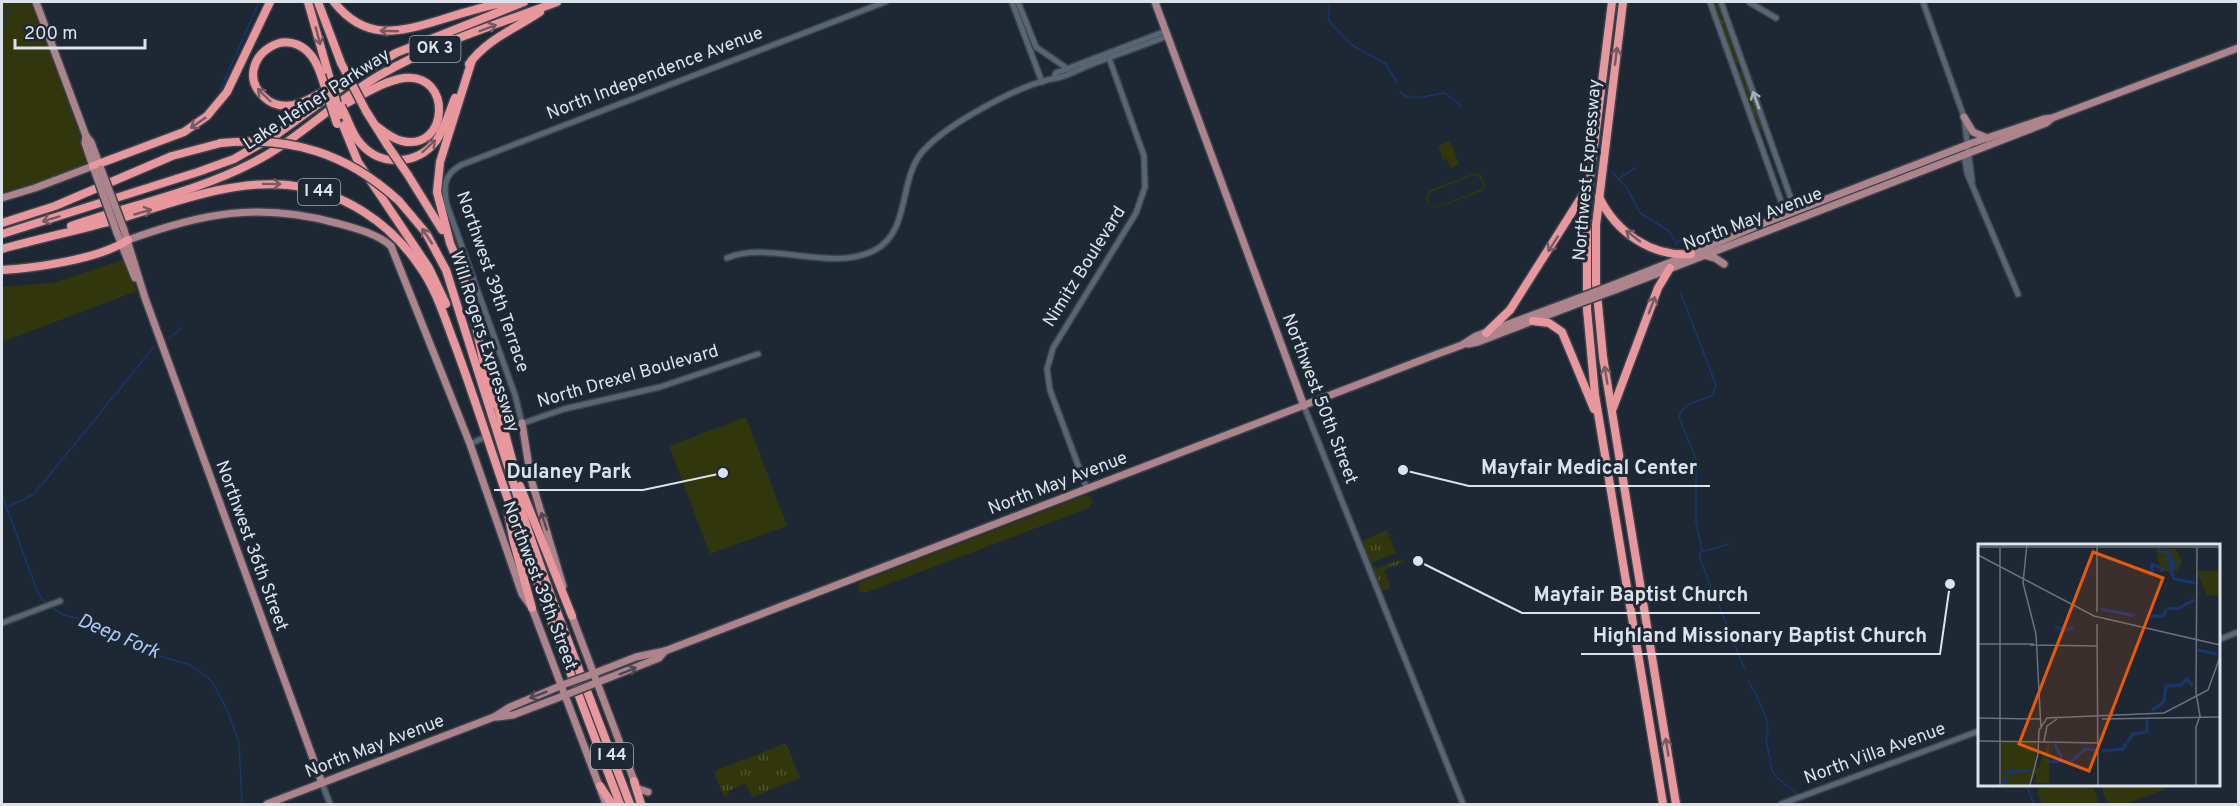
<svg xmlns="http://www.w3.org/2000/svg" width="2240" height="806" font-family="Overpass,sans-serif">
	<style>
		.grass { fill: url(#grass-tufts) }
		.park { fill: #31360c; fill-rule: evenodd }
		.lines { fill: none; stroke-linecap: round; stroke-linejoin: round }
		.stream { stroke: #19366e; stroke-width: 1.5 }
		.minor-casing { stroke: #3a434d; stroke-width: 8 }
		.major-casing { stroke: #3a434d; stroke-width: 10 }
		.highway-casing { stroke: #3a434d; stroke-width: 11 }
		.minor { stroke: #586573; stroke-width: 5 }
		.major { stroke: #ae848c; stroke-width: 7 }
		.highway { stroke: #e8989d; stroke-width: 8 }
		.major-bridge-casing { stroke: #3a434d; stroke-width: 10; stroke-linecap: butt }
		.highway-bridge-casing { stroke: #3a434d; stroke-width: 11; stroke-linecap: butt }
		.major-bridge { stroke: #ae848c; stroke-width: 7 }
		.highway-bridge { stroke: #e8989d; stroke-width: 8 }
		.oneway { stroke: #785a63 }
		.oneway2 { stroke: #a7b0ba }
		.oneway3 { stroke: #504853 }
		.labels { text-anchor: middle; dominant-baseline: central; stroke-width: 6; stroke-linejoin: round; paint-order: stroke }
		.shield { fill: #1d2834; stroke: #a2aab3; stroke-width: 1.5 }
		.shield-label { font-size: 16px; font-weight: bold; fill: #dbe2ea }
		.street-label { font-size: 18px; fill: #dbe2ea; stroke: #1d2834 }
		.water-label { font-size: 20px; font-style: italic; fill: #aac7fb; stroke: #1d2834 }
		.inset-river { fill: none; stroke: #19366e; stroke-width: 3 }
		.inset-road { fill: none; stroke: #69727d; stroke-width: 1.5 }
		.view { fill: #e8590c; fill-opacity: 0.15; stroke: #e8590c; stroke-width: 3 }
		.inset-edge { fill: none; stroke: #dbe2ea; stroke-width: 3 }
		.leader { fill: none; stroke: #dbe2ea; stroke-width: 2 }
		.callout-dot { fill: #dbe2ea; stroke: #1d2834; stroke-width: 2 }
		.callout-label { font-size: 20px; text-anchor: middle; font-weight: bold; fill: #dbe2ea; stroke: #1d2834; stroke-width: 6; stroke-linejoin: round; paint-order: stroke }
	</style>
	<defs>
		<pattern id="grass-tufts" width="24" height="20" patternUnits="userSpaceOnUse" patternTransform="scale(1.5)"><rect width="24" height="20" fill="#31360c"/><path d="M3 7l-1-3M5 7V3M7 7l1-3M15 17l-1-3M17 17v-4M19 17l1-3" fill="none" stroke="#4e5330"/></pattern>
	</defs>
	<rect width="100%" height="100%" fill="#1d2834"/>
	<g class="grass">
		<path d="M1713,2H1718L1740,61L1739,64L1734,63Z"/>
		<path d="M1741,71L1744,73L1763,126L1760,130L1757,129L1738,76Z"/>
		<path d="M1387,530L1396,553L1370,563L1362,541Z"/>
		<path d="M1402,559L1404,562L1384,570L1390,586L1388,589L1381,591L1372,568L1375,566L1376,569Z"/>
		<path d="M784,744L788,747L800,778L753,797L745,784L728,791L729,795L724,797L715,775L716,770Z"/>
	</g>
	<g class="park">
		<path d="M2,2H31L82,140L87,162L82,166L29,186L2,192Z"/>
		<path d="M1450,141L1459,164L1451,168L1447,159L1443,160L1438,146Z"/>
		<path d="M1475,173L1481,175L1486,186L1482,191L1437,208L1429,205L1426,197L1430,190ZM1474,175L1479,177L1484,186L1482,189L1437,207L1430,205L1428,198L1431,192Z"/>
		<path d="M125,259L137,291L2,342V287L56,282Z"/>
		<path d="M746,417L787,526L710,554L669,446Z"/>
		<path d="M1086,495L1090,496L1093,501L1089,508L865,593L858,591L860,582Z"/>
		<path d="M2051,784H2092L2098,800L2096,804H2042L2037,792L2040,788Z"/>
		<path d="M2100,784H2164L2166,789L2125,804H2108Z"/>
	</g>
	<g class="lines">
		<g class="stream">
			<path d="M1330,2L1328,18L1331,23L1352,45L1386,64L1397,83"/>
			<path d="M2,27L7,21L9,9"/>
			<path d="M220,90L259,2"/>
			<path d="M1400,92C1409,103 1432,94 1445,93L1461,106"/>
			<path d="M1611,171L1627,188L1640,213L1669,231L1677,245"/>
			<path d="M1621,177L1635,168"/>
			<path d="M1676,242L1701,233"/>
			<path d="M1681,294L1716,385L1713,395C1701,401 1682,403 1679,417L1696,459V523L1702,549L1699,557L1745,670"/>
			<path d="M169,338L182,328"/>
			<path d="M2,495L35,585L41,598L48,604"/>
			<path d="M8,507L34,494L153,348"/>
			<path d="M1701,552L1729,544"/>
			<path d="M51,607L64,615L89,621L134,648L190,665L207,677L213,683L229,714L239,742L242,804"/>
			<path d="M1749,682C1756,695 1774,725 1766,738L1772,771L1777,778L1796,793"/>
			<path d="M2026,784L2034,804"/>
			<path d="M1799,803L1800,804"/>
		</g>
		<defs>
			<g id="minor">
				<path d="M1012,2L1042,82"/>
				<path d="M1018,2L1036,47L1068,69"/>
				<path d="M1710,2L1783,207L1784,211L1790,214"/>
				<path d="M1721,2L1794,207L1791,212"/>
				<path d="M1749,2L1776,18"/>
				<path d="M1923,2L1964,117L1972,181"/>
				<path d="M1054,77L1056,73L1166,31"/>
				<path d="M1964,154L1967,173L2018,294"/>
				<path d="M727,258C772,240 831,273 875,250C911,231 898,179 923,151C947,124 1022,83 1057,78C1067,76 1078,70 1087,66C1114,56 1141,46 1168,36"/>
				<path d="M1304,406L1463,804"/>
				<path d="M522,423L515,395L447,205C443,187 444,174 461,165L885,2"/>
				<path d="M506,429L564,409L660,387L758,354"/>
				<path d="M470,444L481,439"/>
				<path d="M1087,489L1050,390L1047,369L1053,348L1136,213L1145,187L1144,156L1109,58"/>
				<path d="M2,623L60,601"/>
				<path d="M2218,640L2238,632"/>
				<path d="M322,783L330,804"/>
				<path d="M1781,804L1979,731"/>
			</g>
			<g id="major">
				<path d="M36,2L86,136L85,143L94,170"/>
				<path d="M1155,2L1304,406"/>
				<path d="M1964,117L1973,132L1987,138"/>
				<path d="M86,136L91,142L100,166"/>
				<path d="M2,198L35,188L93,166"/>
				<path d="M124,230L145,298L322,783"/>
				<path d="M117,233L135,278"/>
				<path d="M128,240C202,213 258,202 336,223C354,228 376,233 391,246L470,444L522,594L532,608L606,804"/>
				<path d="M1704,255L1715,258L1724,264"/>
				<path d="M1613,285L1691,254L1759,225L1972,143L2044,119L2052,118L2238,48"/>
				<path d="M1615,290L2046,123L2051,119"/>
				<path d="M1468,344L1478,342L1569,307"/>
				<path d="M522,423L531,479L563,586"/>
				<path d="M570,611L635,783"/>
				<path d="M590,675L636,657L665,651L1432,356L1462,345L1476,336L1568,302"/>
				<path d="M593,684L659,658L665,651"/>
				<path d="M497,717L513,715L568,694"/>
				<path d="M639,789L648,792"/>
				<path d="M267,804L494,717L510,707L565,684"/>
			</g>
			<g id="highway">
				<path d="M308,2L331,83"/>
				<path d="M318,2L341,63"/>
				<path d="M334,2C365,41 397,33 440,20C462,13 484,6 508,2"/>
				<path d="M1612,2L1587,202V309L1595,395L1663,804"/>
				<path d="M1623,2L1596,225V283L1603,357L1676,804"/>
				<path d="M472,60L440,162L437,192L450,243L462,272L472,307L492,404"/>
				<path d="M469,64C487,39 515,29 540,12"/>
				<path d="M321,75C298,6 226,63 264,97C272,105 283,107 294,105C307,102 320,93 332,87"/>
				<path d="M345,104C363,95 383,81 404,78C453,72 449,152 402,141C392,139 383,131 375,125"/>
				<path d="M366,111L388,146"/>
				<path d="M347,119C351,128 354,137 361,144C381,167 417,165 436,141C445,129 449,112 455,98"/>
				<path d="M342,123L358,162L429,268L446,304"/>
				<path d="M93,166L184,132L207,116L227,92L270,2"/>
				<path d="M408,175L442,230"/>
				<path d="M1599,197C1616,232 1651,257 1691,254"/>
				<path d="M399,201L426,233L446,270L528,530L551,596L630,804"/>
				<path d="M2,223L55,206L172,156L221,143"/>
				<path d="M71,226C131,205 196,192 252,163C298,140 335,101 380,75C435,43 498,24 557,2"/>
				<path d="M2,234L198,172L234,159L276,135L357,76L396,53L524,2"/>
				<path d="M2,249C38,239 75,231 112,221C167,205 230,179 288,185C342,191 390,222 420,267C435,288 443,313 452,337C470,384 485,432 501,479C538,589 579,697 620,804"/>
				<path d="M2,270C36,268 99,259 128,240"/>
				<path d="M1533,321L1549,323L1562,332L1594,409"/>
				<path d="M1486,333L1510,310L1586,190"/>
				<path d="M495,396L515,471"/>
				<path d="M1613,408L1658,288L1670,268"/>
				<path d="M520,486L572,616"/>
				<path d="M508,513L514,543L532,608"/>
				<path d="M634,781L641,804"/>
				<path d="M600,786L612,804"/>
			</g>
		</defs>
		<use href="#minor" class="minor-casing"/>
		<use href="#major" class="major-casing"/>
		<use href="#highway" class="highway-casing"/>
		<use href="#minor" class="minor"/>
		<use href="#major" class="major"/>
		<use href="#highway" class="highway"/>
		<defs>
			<g id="major-bridge">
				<path d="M101,169L124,230"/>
				<path d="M95,172L117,233"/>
				<path d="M1568,302L1613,285"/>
				<path d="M1569,307L1615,290"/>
				<path d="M565,684L590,675"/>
				<path d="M568,694L593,684"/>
			</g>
			<g id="highway-bridge">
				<path d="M341,63L366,111"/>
				<path d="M321,75L337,124"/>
				<path d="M331,83L340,115"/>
				<path d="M341,106L347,119"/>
				<path d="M221,143C291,136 347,153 399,201"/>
				<path d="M388,146L408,175"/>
			</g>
		</defs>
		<use href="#major-bridge" class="major-bridge-casing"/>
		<use href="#highway-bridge" class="highway-bridge-casing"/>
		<use href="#major-bridge" class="major-bridge"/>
		<use href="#highway-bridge" class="highway-bridge"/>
	</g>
	<defs><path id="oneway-shaft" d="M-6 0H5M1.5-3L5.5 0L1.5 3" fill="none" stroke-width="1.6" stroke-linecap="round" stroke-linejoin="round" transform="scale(1.5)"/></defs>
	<g class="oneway">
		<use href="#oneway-shaft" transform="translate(488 28) rotate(-21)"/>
		<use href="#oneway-shaft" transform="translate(389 31) rotate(-178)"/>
		<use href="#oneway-shaft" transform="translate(318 36) rotate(75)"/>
		<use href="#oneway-shaft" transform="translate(1616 56) rotate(-83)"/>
		<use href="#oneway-shaft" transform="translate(264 95) rotate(-136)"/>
		<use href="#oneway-shaft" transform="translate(198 123) rotate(145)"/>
		<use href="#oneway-shaft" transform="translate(429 146) rotate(-43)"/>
		<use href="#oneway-shaft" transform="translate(272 184) rotate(1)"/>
		<use href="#oneway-shaft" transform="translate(143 212) rotate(-16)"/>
		<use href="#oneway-shaft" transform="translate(51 219) rotate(163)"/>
		<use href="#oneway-shaft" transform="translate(427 236) rotate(-124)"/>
		<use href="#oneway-shaft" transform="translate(1633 236) rotate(-142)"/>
		<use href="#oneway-shaft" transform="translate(1553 244) rotate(123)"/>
		<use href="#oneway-shaft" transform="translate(1652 305) rotate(-69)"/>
		<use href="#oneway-shaft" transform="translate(1606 375) rotate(-99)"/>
		<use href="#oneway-shaft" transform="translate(1667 747) rotate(-99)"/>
	</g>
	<use class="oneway2" href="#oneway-shaft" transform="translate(1756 100) rotate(-110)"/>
	<g class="oneway3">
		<use href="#oneway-shaft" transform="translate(544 521) rotate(-108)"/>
		<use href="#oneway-shaft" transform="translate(628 671) rotate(-22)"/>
		<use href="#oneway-shaft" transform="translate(538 695) rotate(159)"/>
	</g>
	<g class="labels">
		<g class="shield">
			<rect x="409.5" y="36" width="51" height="26" rx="4.5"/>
			<rect x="298" y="179" width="42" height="26" rx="4.5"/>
			<rect x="591" y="743" width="42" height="26" rx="4.5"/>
		</g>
		<g class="shield-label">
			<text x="435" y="49">OK 3</text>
			<text x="319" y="192">I 44</text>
			<text x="612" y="756">I 44</text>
		</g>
		<g class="street-label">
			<text transform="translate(655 74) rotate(-21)">North Independence Avenue</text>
			<text transform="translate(317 100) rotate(-33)">Lake Hefner Parkway</text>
			<text transform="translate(1588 170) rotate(-85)">Northwest Expressway</text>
			<text transform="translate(1753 220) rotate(-21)">North May Avenue</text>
			<text transform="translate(1085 267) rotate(-58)">Nimitz Boulevard</text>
			<text transform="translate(492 282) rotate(71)">Northwest 39th Terrace</text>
			<text transform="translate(484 342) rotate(72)">Will Rogers Expressway</text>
			<text transform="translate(628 377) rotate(-16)">North Drexel Boulevard</text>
			<text transform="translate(1319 399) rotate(69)">Northwest 50th Street</text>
			<text transform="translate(1058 484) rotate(-21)">North May Avenue</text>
			<text transform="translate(251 546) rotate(70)">Northwest 36th Street</text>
			<text transform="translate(539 586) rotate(69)">Northwest 39th Street</text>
			<text transform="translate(375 747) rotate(-21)">North May Avenue</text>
			<text transform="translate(1875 754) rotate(-20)">North Villa Avenue</text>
		</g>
		<g class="water-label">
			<text transform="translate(118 637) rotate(23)">Deep Fork</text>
		</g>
	</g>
	<g transform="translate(1978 544)">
		<rect width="242" height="242" fill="#1d2834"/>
		<path d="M178,4L198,5L204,18L200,27L182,28Z" fill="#31360c"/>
		<path d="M240,22H241V51L229,52L219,27H240Z" fill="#31360c"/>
		<path d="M23,198H58L59,226L71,198V239H57L58,229L51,241H23Z" fill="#31360c"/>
		<path class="inset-river" d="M180,6L193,10L189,16H195L192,22L198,21L193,26L196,35L217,39M170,28H174V20L187,26M189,64L199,65L216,56M123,65L157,72M170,72H185L188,65M77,82L87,87L95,83M220,106L239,110M174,166L186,158L188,142L203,141L209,135L215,142M149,198L155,190L169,188V175M77,200L85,217M124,207L145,205L148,199M69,218L94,217L107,205L117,206M24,238L28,237L29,228L54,226"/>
		<path class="inset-road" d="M49,0L45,39L58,90L63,185M0,3H242M22,3V241M0,11L116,72L242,101M119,68V0M119,80L120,241M0,100H56M52,101L119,102M0,174L62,175M124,175L242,173M0,197L72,198M66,197L69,182L79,175M70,198L119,199M52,241L60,210L61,186L69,174L186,169L230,146L242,113M218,241V183L222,172L218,149L219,3"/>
		<path class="view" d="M115,8L185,34L111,227L41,200Z"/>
		<rect width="242" height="242" class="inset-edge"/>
	</g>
	<path class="leader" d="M1403 470L1469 486H1710M723 473L643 490H494M1418 561L1522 613H1760M1950 584L1940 654H1581"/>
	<g class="callout-dot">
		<circle cx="1403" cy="470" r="6"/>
		<circle cx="723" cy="473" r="6"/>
		<circle cx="1418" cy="561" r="6"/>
		<circle cx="1950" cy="584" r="6"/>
	</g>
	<g class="callout-label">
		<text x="1589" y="474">Mayfair Medical Center</text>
		<text x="569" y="478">Dulaney Park</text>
		<text x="1641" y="601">Mayfair Baptist Church</text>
		<text x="1760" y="642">Highland Missionary Baptist Church</text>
	</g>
	<rect width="2240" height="806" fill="none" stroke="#dbe2ea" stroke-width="6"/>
	<path d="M15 39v9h130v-9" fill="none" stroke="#dbe2ea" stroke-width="3"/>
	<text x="24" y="39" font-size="18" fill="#dbe2ea" stroke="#1d2834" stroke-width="4.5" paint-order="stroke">200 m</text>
</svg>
